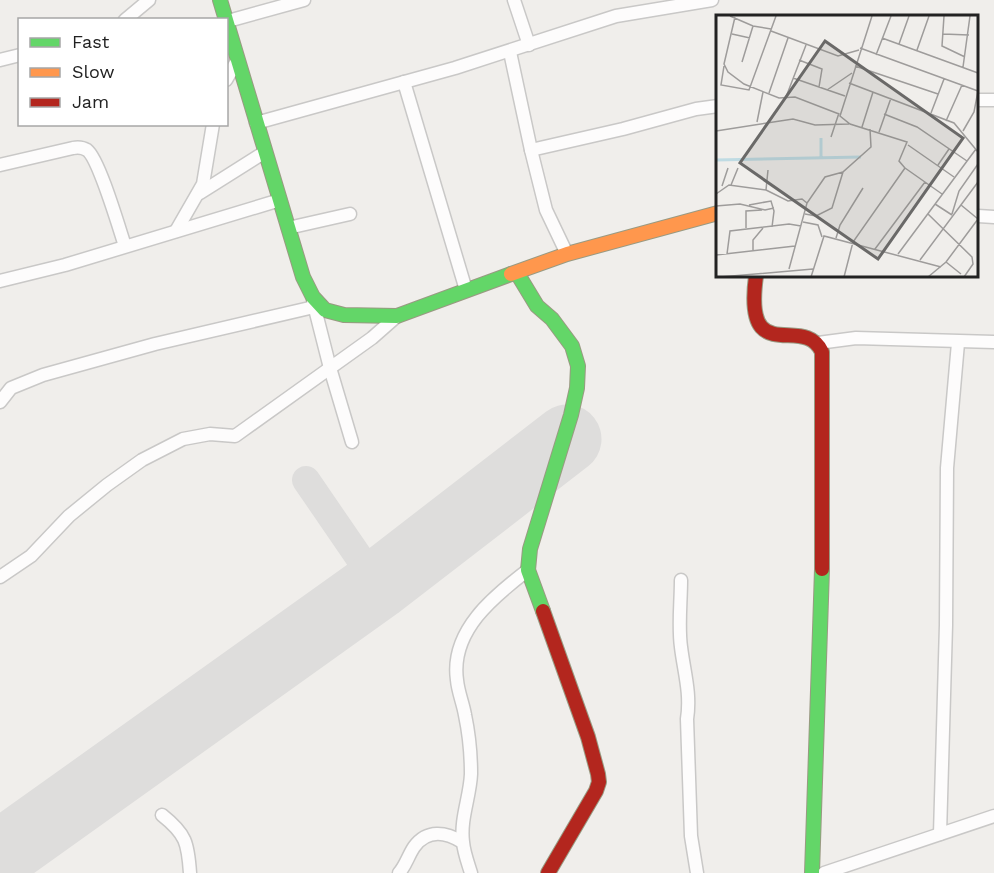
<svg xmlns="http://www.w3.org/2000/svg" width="994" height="873" font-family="'Work Sans',sans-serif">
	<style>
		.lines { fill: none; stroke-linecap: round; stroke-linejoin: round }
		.taxiway { stroke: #dedddc; stroke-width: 28 }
		.runway { stroke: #dedddc; stroke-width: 69 }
		.street-casing { stroke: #c9c8c7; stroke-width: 15 }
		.fast-casing { stroke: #999a82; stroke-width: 16 }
		.slow-casing { stroke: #999a82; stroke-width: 16 }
		.jam-casing { stroke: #999a82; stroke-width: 16 }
		.street { stroke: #fdfcfc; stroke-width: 12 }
		.fast { stroke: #63d668; stroke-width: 14 }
		.slow { stroke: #ff974d; stroke-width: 14 }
		.jam { stroke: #b3261e; stroke-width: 14 }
		.inset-river { fill: none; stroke: #bfdbe3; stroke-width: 3 }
		.inset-road { fill: none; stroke: #9e9c9b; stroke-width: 1.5 }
		.view { fill: #6a6968; fill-opacity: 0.15; stroke: #6a6968; stroke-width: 3 }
		.inset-edge { fill: none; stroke: #222; stroke-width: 3 }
	</style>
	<rect width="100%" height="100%" fill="#f0eeeb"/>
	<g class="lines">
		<path class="taxiway" d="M306,480L378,585"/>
		<path class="runway" d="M0,855L378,585L567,439"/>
		<defs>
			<g id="street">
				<path d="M514,0L529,45"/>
				<path d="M125,20L149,0"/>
				<path d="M228,21L304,0"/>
				<path d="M510,52L531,150L546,210L567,254"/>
				<path d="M0,60L20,55"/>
				<path d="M226,80L237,61"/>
				<path d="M404,82L466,290"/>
				<path d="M978,100H994"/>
				<path d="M256,123L455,68L616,16L712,0"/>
				<path d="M531,150L623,129L696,109L718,106"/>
				<path d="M0,165L73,148C78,147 82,147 87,150C99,159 119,228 125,246"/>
				<path d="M200,193L265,152"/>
				<path d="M978,216L994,217"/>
				<path d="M288,228L350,214"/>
				<path d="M176,231L203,184L213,124"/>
				<path d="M0,281L65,265L280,200"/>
				<path d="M313,301L330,368L352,442"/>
				<path d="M818,343L856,338L994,342"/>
				<path d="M0,402L11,388L43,375L155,344L314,307"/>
				<path d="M0,577L31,556L69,516L107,485L142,460L183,439L210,434L235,436L372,338L397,316"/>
				<path d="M681,580C681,602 678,626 681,647C684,672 691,693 687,719L691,836L697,873"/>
				<path d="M162,815C186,834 188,843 190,873"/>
				<path d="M940,834L946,625L947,468L958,343"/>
				<path d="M399,873C406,865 408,856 414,847C427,829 446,832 462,842"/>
				<path d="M471,873C468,863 464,853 463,842C460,819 470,797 471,774C471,755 469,734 465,715C463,703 458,692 457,680C450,631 494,596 528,570"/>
				<path d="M824,873L994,816"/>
			</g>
			<g id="fast">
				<path d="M220,0L303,277L313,297L325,310L344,315L397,316L511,274"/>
				<path d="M517,273L537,306L552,319L572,346L578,366L577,388L571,415L530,549L528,570L543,611"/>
				<path d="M812,873L822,569"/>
			</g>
			<path id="slow" d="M511,274L567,254L718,213"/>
			<g id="jam">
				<path d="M756,276C743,371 804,312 822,352V569"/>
				<path d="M543,611L588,737L598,774L599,782L596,791L548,873"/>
			</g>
		</defs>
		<use href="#street" class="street-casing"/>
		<use href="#fast" class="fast-casing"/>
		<use href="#slow" class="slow-casing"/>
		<use href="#jam" class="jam-casing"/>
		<use href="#street" class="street"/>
		<use href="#fast" class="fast"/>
		<use href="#slow" class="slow"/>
		<use href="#jam" class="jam"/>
	</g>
	<g transform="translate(716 15)">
		<rect width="262" height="262" fill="#f0eeeb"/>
		<path class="inset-river" d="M105,144V123M0,145L145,142"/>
		<path class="inset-road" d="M14,1L37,11L55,14M228,1L226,31L249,42M19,2L8,49L12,57L28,69L63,83L79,82L123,99M55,16L122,41L143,35M16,19L34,23M227,19L253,20M166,23L262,58M183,29L193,1M144,33L262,76M201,35L213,1M160,40L175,1M83,45L106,54L103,72M26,47L37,11M8,51L5,70L33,75L60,1M139,51L222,79M247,52L254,1M77,63L129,81M133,68L238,108L262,137M111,75L136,58M53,78L72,23M70,82L90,30M215,98L228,64M168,99L201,112L251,146M230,106L246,70M41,107L47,77M146,112L157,77M0,116L77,104L99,110L133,109M247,116L258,97L262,76M163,117L175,83M115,122L123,98M192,130L238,162M222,150L233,134M189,153L226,179M52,155L50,175L72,186L86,184L91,188M15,170L22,153M6,171L12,153M0,179L13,170L50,175M219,189L236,200M33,190L55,186L58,196L56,212M245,190L262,204M0,191L24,189L49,195L58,193M89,199L100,201L116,193L127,157L155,132L154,114M212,199L256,242L257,249L248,262M236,199L243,176L262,149M87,207L102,210L106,222M30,213V196L46,195M120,223L124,210L147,173M159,234L209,167M37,235V225L47,213M11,239L14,216L73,209L85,211M182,239L260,134M0,240L79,231M204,245L262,167M230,247L245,259M73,254L91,188L109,162L127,157M4,262L97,254M95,262L108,221L225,252M128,262L137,227L189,153L183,146L191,127L134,109L124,101L156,1M212,262L230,247L262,204"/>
		<path class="view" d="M109,26L247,123L162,244L24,148Z"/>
		<rect width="262" height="262" class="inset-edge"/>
	</g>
	<rect x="18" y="18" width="210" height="108" fill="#ffffff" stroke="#a7a7a7" stroke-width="1.5"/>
	<rect x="30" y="38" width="30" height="9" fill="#63d668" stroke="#a7a7a7" stroke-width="1.5"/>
	<text x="72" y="48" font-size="18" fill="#222222">Fast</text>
	<rect x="30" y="68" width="30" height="9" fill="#ff974d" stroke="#a7a7a7" stroke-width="1.5"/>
	<text x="72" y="78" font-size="18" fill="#222222">Slow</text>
	<rect x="30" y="98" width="30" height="9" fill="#b3261e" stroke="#a7a7a7" stroke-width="1.5"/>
	<text x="72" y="108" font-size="18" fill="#222222">Jam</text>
</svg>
